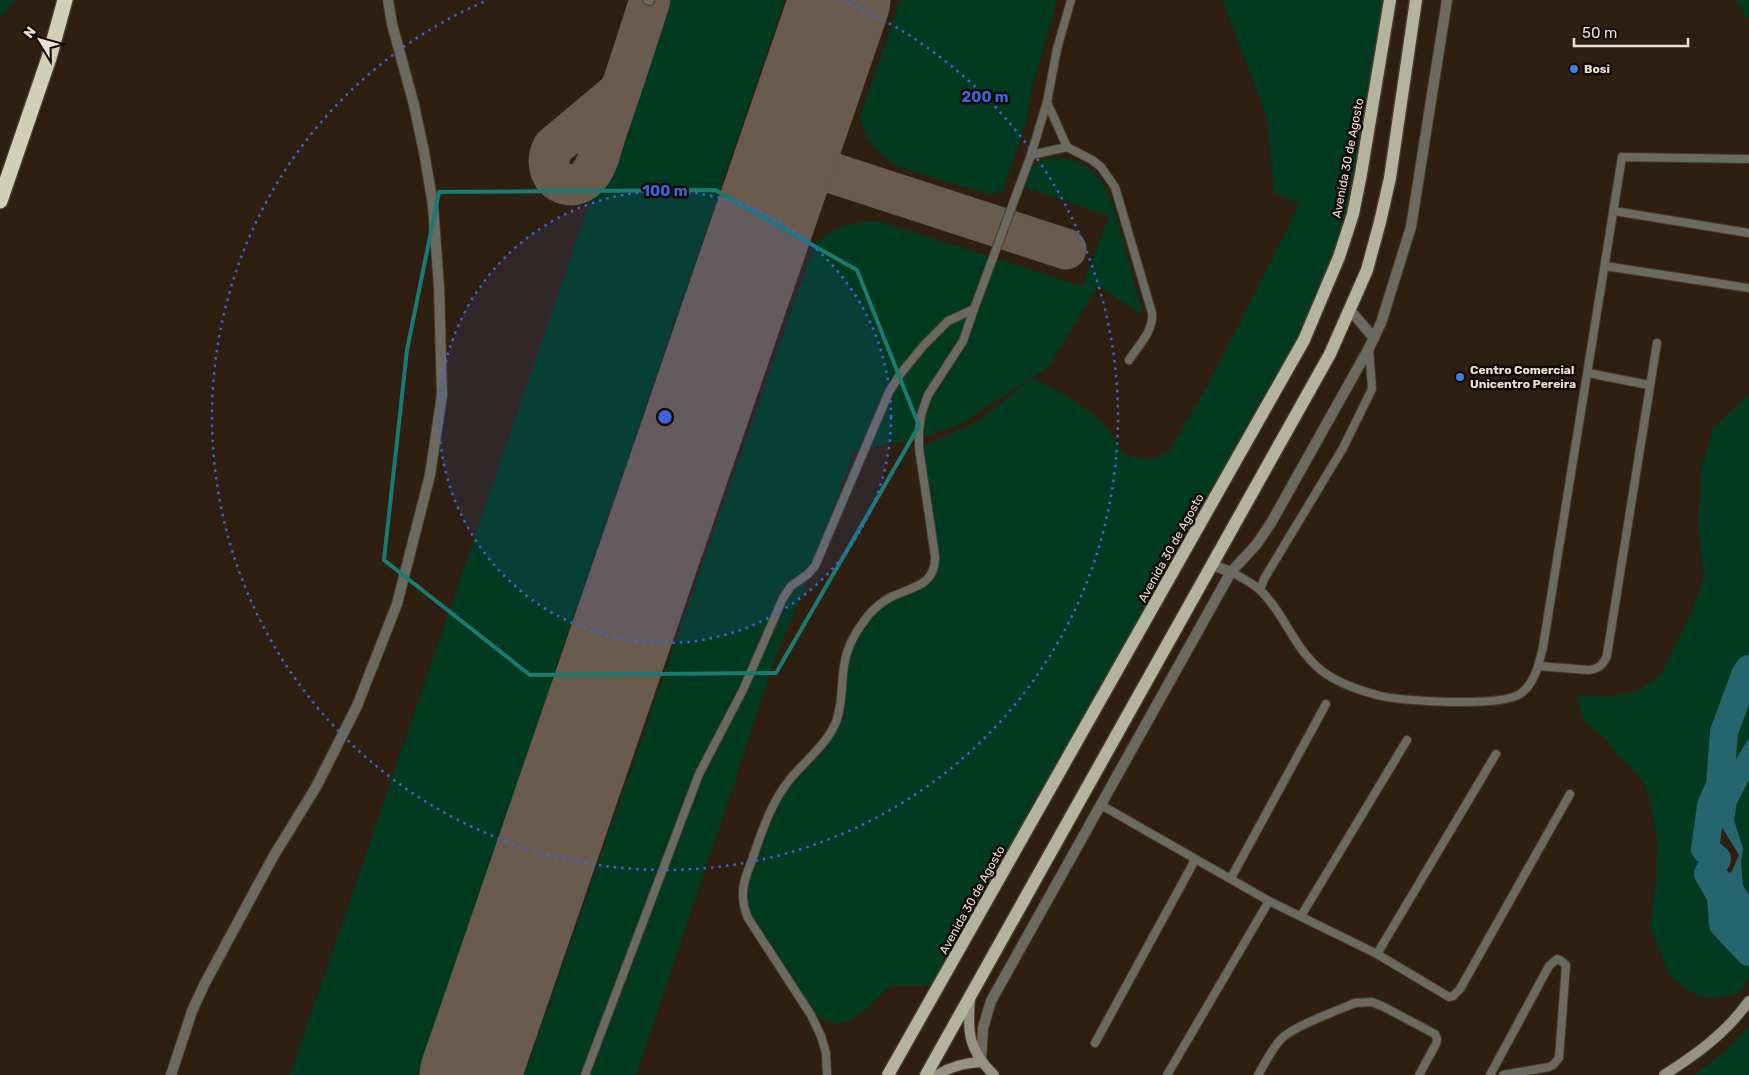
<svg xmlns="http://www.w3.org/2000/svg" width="1749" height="1075" font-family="Rubik,sans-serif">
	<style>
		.green { fill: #013a20 }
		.water { fill: #25656d; fill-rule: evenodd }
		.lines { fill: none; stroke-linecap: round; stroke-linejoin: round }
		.river { stroke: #25656d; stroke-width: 28 }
		.taxiway { stroke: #6a5b4f; stroke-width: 41 }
		.runway { stroke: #6a5b4f; stroke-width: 101 }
		.lane-casing { stroke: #493a2d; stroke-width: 10 }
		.street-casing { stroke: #493a2d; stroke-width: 12 }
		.secondary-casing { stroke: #493a2d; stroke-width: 12 }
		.primary-casing { stroke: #493a2d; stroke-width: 15 }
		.highway-casing { stroke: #493a2d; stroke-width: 18 }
		.lane { stroke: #6b6a60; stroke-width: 8 }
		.street { stroke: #6b6a60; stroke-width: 10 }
		.secondary { stroke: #949383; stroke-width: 10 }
		.primary { stroke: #b4b39e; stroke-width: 12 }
		.highway { stroke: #d1cfb6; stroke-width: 15 }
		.marked { fill: none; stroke: #1a7b73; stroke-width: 4; stroke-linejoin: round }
		.ring { fill: none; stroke: #3c64d8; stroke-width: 2.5; stroke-dasharray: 2.5 5 }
		.shop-dot { fill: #3f7fe0; stroke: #120b05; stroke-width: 2 }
		.labels { text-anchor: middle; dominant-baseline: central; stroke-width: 5; stroke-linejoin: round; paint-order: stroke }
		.poi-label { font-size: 12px; font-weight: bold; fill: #ebe0d7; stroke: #120b05; text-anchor: start }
		.street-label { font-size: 12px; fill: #ebe0d7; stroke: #120b05 }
		.centre { fill: #3c64d8; stroke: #120b05; stroke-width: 2.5 }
		.ring-label { font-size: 15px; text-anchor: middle; font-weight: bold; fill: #3c64d8; stroke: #120b05; stroke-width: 5; stroke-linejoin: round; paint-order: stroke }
	</style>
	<rect width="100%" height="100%" fill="#2f1f11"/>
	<g class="green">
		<path d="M0,0H16L0,17Z"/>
		<path d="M659,0H785L417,1075H290Z"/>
		<path d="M900,0H1057L1032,87L1026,123L1002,192L989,194L896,166L879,153L867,137L860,117Z"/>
		<path d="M1222,0H1390L1361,174L1322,300L940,985L907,986L891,985L868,1008L849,1021L837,1024L811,1015L748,918L743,895L777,798L835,724L847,652L872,611L921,584L935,564L919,448L977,422L1033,378C1058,392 1093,408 1110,431C1115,438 1119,447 1123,455L1151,459L1169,452L1209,383L1300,203L1274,193L1266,114Z"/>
		<path d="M1736,0H1749V20Z"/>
		<path d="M1049,158C1104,155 1113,202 1124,244C1130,268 1137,291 1143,315L1098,285L1049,367L958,425L920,438L854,451L805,587L777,653L751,730L734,785L636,1075H524L814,245C837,224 848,223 878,221L1082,286L1109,216L1022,186C1028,171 1033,164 1049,158Z"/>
		<path d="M1749,394V738L1720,785L1711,806L1707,832L1721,896L1738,923L1749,934V978L1739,993L1727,996L1706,998L1687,990L1669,974L1650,926L1656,880L1657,838L1649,797L1644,783L1629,765L1618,756L1608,741L1586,722L1580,711L1578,695L1607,697L1638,691L1660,676L1692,611L1704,575L1698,528L1701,467L1714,427Z"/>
		<path d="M1749,780V895L1743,885L1741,863L1743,848L1734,820L1737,803Z"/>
		<path d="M1749,1025V1075H1694C1715,1059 1733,1046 1749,1025Z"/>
	</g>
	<path class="water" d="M1749,738V780L1737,803L1734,820L1743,848L1741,863L1743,885L1749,895V934L1738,923L1708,874L1705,849L1711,806L1720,785ZM1720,824L1739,855L1732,871L1730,873C1716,863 1710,838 1720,824Z"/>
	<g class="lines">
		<path class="river" d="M1749,669L1745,675L1724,732L1720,785L1711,806L1705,849L1717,859L1708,874L1721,896L1723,924L1749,952"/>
		<g class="taxiway">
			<path d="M621,90L553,147C546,160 548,179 565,184C575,187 585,182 591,173C598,164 603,142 607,130C622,87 636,44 650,0"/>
			<path d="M786,158L1066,249"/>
		</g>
		<path class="runway" d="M470,1075L840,0"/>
		<defs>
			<g id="lane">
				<path d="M647,0L650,1"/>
				<path d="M1067,147L1047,102L1057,49L1071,0"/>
				<path d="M1031,155L1067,147L1092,160L1101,167L1115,187L1152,313C1154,331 1138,346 1129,360"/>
				<path d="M1614,211L1749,233"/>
				<path d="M1605,266L1749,288"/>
				<path d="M1588,373L1649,385"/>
				<path d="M1231,572C1241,577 1251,582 1260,590C1285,614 1294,649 1322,671C1338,683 1358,690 1377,695C1402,702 1500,707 1520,694C1535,684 1539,663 1543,647L1622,157L1749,159"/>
				<path d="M1260,590L1264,579L1343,448L1372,389L1369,348"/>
				<path d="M1538,666L1588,670C1598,669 1604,665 1607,655L1657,343"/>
				<path d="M1101,805L1269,901L1377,954L1449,997L1453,996L1460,989L1570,794"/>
				<path d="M1231,878L1326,704"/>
				<path d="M1301,916L1407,740"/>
				<path d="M1377,954L1496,754"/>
				<path d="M1095,1043L1195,860"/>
				<path d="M585,1075L699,774L743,690L783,598L791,586L808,574L815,566L889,392L901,373L924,345L948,321L974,309L1031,155L1047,102"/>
				<path d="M827,1075L826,1053L821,1036L811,1015L748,918C745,911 743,904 743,896C742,883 748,871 752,860C762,831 771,802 791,778C806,760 827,744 836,722C843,704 841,685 844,666C846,650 854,634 864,621C870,612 879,604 889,598C910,587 936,587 935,556L919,448V431L921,415L928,395L963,341L974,309"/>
				<path d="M1167,1075L1269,901"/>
				<path d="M1258,1075C1265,1063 1272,1049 1281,1039C1294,1026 1336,1011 1355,1003L1372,1002L1382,1006L1435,1034L1437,1039L1436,1044L1419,1075"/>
				<path d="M1490,1075L1549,966L1557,959L1560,960L1566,965L1559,1058L1553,1065L1549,1067L1503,1075"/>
			</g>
			<g id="street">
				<path d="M1350,310L1374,338"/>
				<path d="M1212,565L1231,572"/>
				<path d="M981,1062L983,1028L991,1001L1231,572L1256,545L1271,523L1369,348L1381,323L1411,227L1447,0"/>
				<path d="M171,1075L192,1011L205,983L273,857L316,787L357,706L397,604L430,475L442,395L439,287L433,205L424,152L414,105L392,24L388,0"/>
			</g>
			<g id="secondary">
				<path d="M970,999C967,1033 969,1051 994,1075"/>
				<path d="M937,1075C951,1066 965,1063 981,1062"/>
				<path d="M1664,1075C1697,1054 1726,1033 1749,1001"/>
			</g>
			<g id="primary">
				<path d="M888,1075L1304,340L1339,257L1353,214L1361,174L1390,0"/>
				<path d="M926,1075L1330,354L1367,270L1380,222L1390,178L1416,0"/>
			</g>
			<path id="highway" d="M0,201L49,58L65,0"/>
		</defs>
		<use href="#lane" class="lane-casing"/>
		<use href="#street" class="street-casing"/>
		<use href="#secondary" class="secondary-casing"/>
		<use href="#primary" class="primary-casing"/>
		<use href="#highway" class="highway-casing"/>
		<use href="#lane" class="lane"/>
		<use href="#street" class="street"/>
		<use href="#secondary" class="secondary"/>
		<use href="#primary" class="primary"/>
		<use href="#highway" class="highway"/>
	</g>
	<path class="marked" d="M715,190L857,270L919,426L776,673L530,675L384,560L407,350L439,192Z"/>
	<circle cx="665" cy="417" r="226" fill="#3c64d8" fill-opacity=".12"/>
	<g class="ring">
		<circle cx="665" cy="417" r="226"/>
		<path d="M842 0A453 453 0 1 1 488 0"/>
	</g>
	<g class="shop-dot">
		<circle cx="1574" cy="69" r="5"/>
		<circle cx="1460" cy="377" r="5"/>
	</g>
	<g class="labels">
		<g class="poi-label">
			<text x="1584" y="69">Bosi</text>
			<text x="1470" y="370">Centro Comercial<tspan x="1470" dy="14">Unicentro Pereira</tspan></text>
		</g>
		<g class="street-label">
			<text transform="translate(1348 158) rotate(-79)">Avenida 30 de Agosto</text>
			<text transform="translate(1171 548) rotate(-61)">Avenida 30 de Agosto</text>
			<text transform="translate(972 900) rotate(-61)">Avenida 30 de Agosto</text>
		</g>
	</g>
	<circle cx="665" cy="417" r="8" class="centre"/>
	<g class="ring-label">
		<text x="985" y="102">200 m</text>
		<text x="665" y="196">100 m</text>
	</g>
	<g transform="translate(40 40) rotate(307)" stroke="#120b05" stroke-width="4" paint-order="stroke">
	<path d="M0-4L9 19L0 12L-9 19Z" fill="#ebe0d7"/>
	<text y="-8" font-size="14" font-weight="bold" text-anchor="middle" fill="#ebe0d7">N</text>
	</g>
	<path d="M1574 38v8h114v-8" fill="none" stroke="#ebe0d7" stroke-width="2.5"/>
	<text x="1582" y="38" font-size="15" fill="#ebe0d7" stroke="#120b05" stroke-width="4" paint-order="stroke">50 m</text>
</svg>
